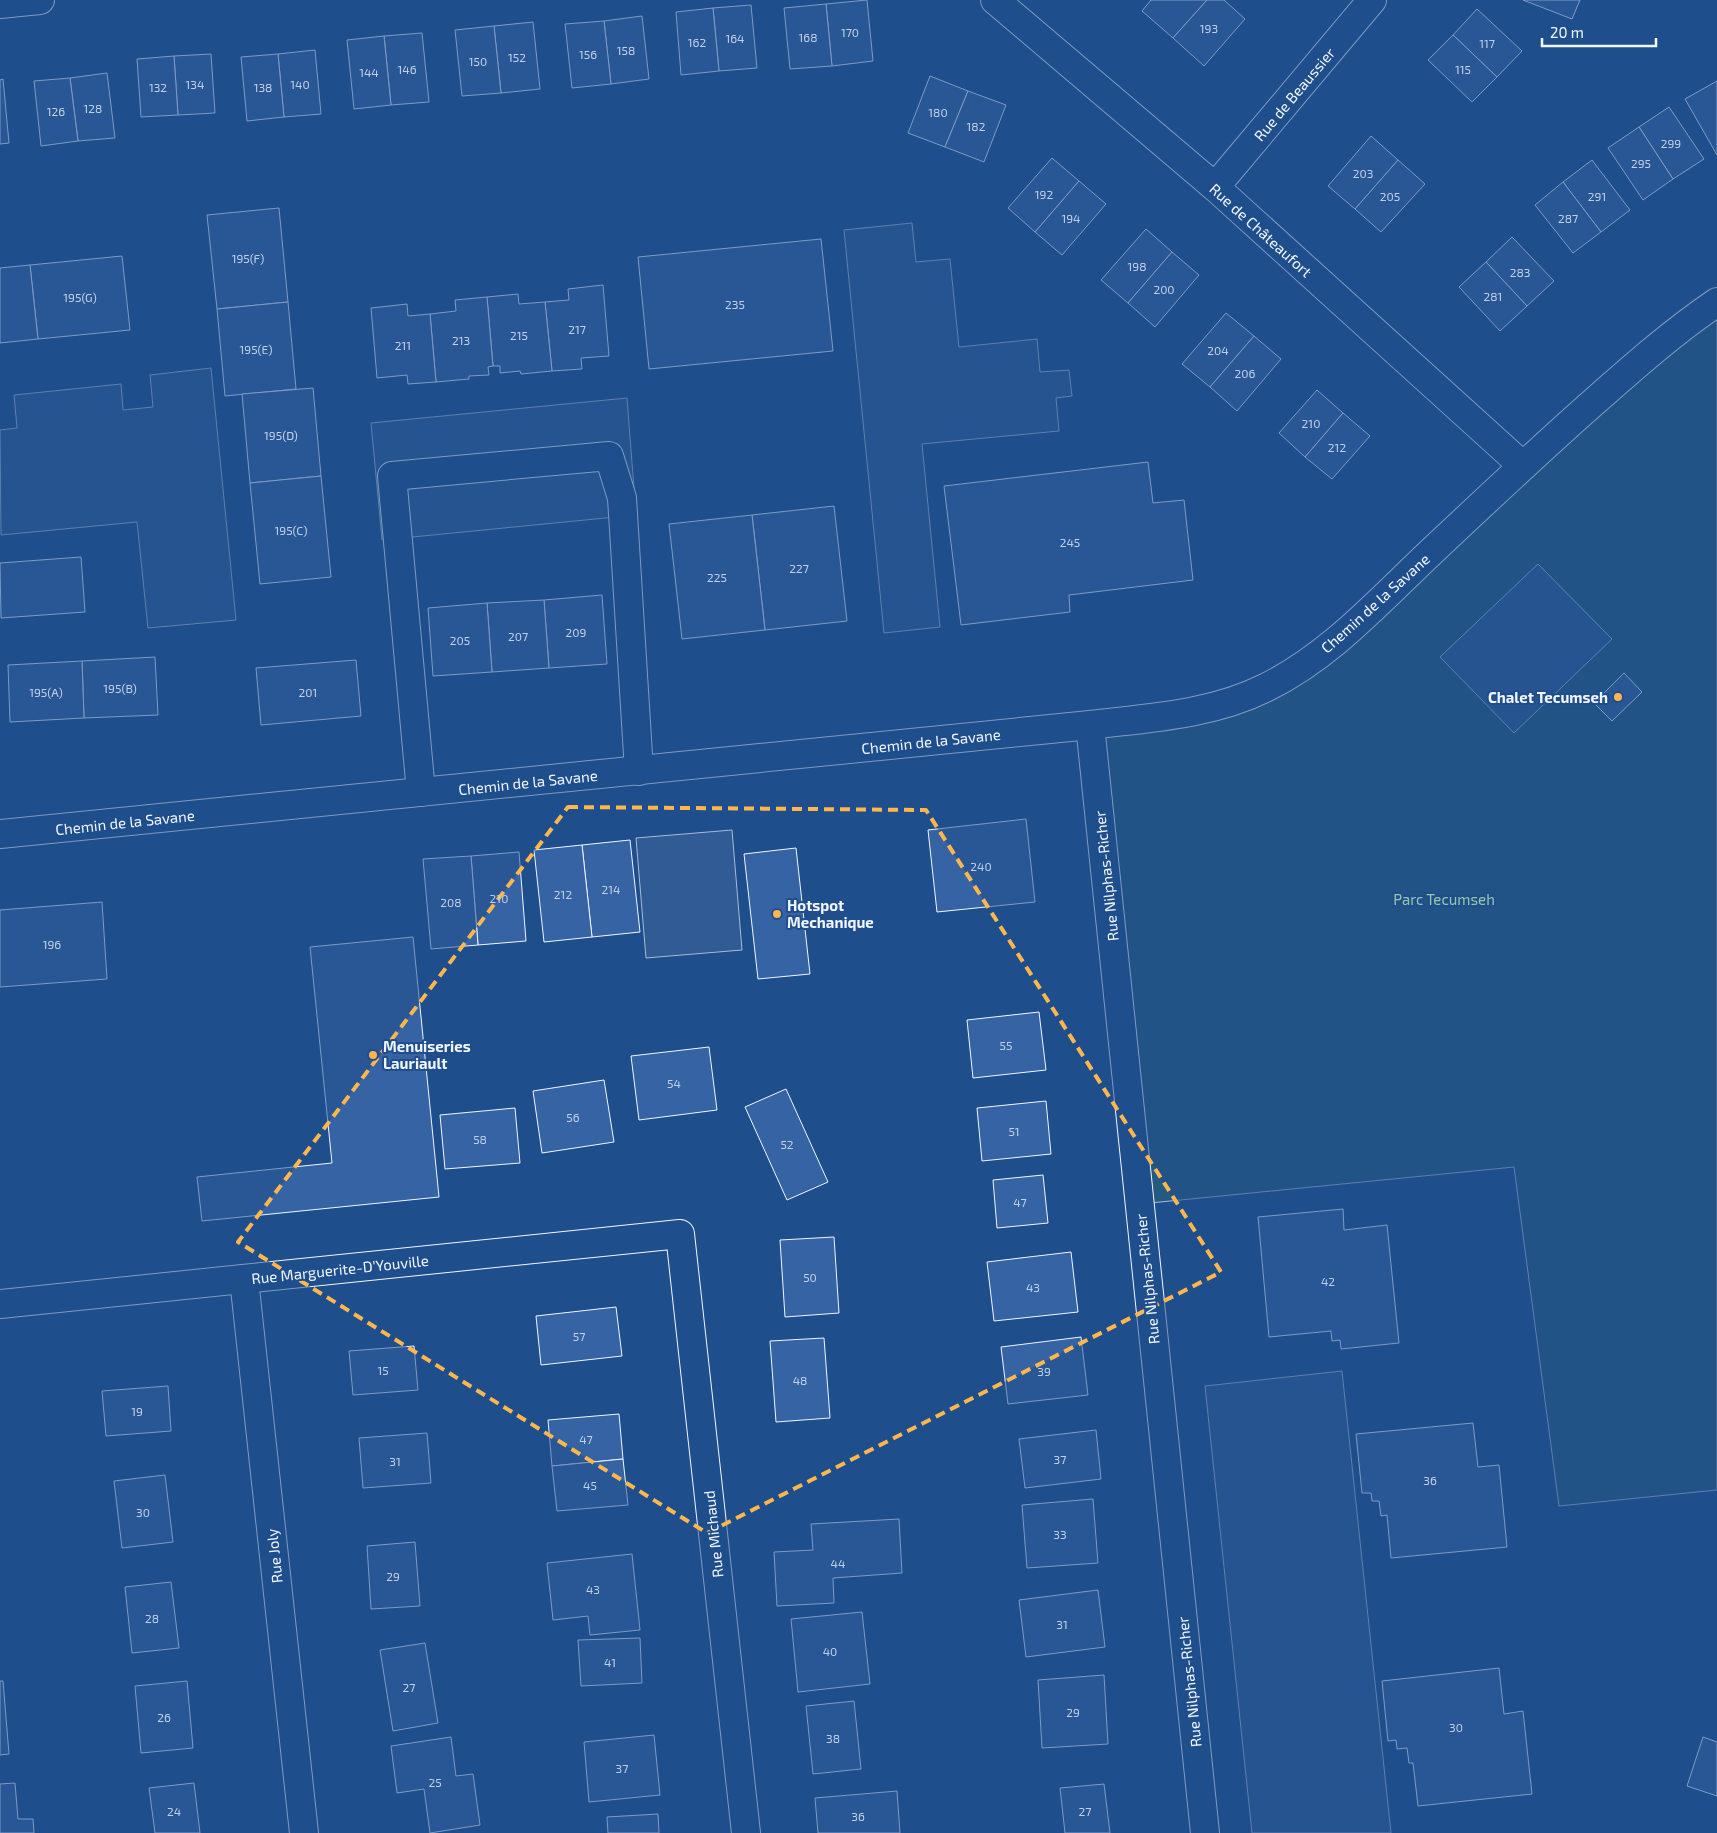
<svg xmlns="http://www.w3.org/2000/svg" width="1717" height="1833" font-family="'Exo 2',sans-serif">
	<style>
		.green { fill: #245a82; stroke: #a8bbd7 }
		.parking { fill: #305b95; stroke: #a8bbd7 }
		.building { fill: #3563a3; stroke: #f2f6ff }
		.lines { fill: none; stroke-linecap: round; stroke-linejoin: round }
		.minor-casing { stroke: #f2f6ff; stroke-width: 30 }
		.minor { stroke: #1f4e8c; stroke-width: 28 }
		.marked { fill: none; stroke: #ffb74d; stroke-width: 4; stroke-dasharray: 10 6; stroke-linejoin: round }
		.poi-dot { fill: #ffb74d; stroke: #1f4e8c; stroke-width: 2 }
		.labels { text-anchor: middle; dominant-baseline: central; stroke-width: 4; stroke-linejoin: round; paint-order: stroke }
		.number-label { font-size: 12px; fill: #c3d1e8 }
		.street-label { font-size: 15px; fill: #f2f6ff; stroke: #1f4e8c }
		.poi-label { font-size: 15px; font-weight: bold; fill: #f2f6ff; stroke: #1f4e8c; text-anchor: start }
		.park-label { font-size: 15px; fill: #97c8a6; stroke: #1f4e8c }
	</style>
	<rect width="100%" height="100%" fill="#1f4e8c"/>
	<path class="green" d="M1717,302V1490L1559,1506L1514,1167L1140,1204L1090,725L1264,689Z"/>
	<g class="parking">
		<path d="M912,223L916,262L950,259L959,347L1037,339L1040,372L1069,370L1072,396L1056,398L1059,431L922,444L940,627L884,633L844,230Z"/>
		<path d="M211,368L236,620L148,628L137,522L1,535L0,430L17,428L14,395L121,384L123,410L153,407L150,375Z"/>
		<path d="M627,398L636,515L382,540L371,423Z"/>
		<path d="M1538,564L1612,639L1514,733L1440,657Z"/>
		<path d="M732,830L742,950L646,958L636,838Z"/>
		<path d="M1342,1371L1391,1833H1252L1205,1386Z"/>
	</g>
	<g class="building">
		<path d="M867,0L873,61L832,66L826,4Z"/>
		<path d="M1151,0H1207L1173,38L1142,11Z"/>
		<path d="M1207,0H1224L1245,19L1204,66L1173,38Z"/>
		<path d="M1523,0H1580L1572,19Z"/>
		<path d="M826,4L832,66L790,69L784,8Z"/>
		<path d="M751,5L757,68L719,71L713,8Z"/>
		<path d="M713,8L719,71L681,75L676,12Z"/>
		<path d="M1477,9L1522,51L1497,77L1453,35Z"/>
		<path d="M642,16L649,79L611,84L604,21Z"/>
		<path d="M604,21L611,84L572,88L565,24Z"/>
		<path d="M533,22L540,89L501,93L494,26Z"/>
		<path d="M494,26L501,93L462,96L455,30Z"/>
		<path d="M422,33L429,102L391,105L384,36Z"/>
		<path d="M1453,35L1497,77L1472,102L1428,60Z"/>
		<path d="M384,36L391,105L354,109L347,40Z"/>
		<path d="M315,50L321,114L284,117L278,54Z"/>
		<path d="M211,54L215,113L178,115L174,56Z"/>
		<path d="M278,54L284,117L247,121L241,57Z"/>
		<path d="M174,56L178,115L141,117L137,59Z"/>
		<path d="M107,73L115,138L78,141L70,78Z"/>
		<path d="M930,76L968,91L945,147L908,133Z"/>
		<path d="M70,78L78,141L41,146L34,81Z"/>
		<path d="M3,79L9,143L0,144V80Z"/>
		<path d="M1717,81V155L1685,99Z"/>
		<path d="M968,91L1006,105L984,162L945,147Z"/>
		<path d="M1669,107L1704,159L1673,179L1639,127Z"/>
		<path d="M1639,127L1673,179L1643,200L1608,148Z"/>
		<path d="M1371,136L1398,160L1355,209L1328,186Z"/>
		<path d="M1052,158L1079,181L1035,232L1008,208Z"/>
		<path d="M1398,160L1425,184L1381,232L1355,209Z"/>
		<path d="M1592,160L1630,210L1601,232L1563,182Z"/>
		<path d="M1079,181L1106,204L1062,255L1035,232Z"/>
		<path d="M1563,182L1601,232L1573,253L1535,205Z"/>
		<path d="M279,208L288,302L217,309L207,215Z"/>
		<path d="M1146,229L1172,252L1128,303L1101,280Z"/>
		<path d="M1512,237L1554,281L1527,306L1486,262Z"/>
		<path d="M821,239L833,351L649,369L638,257Z"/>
		<path d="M1172,252L1199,275L1155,327L1128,303Z"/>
		<path d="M122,256L130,330L38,339L30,265Z"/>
		<path d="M1486,262L1527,306L1500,331L1459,287Z"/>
		<path d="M30,265L38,339L0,343V268Z"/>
		<path d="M603,285L609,356L581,358L582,369L552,371L545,302L569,300L568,289Z"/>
		<path d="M518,294L519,304L545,302L552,371L521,374L520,371L500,373V366H493L487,297Z"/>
		<path d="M487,297L493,366L488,367L489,375L469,376V379L436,382L430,314L456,311L455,300Z"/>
		<path d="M288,302L296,389L225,396L217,309Z"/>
		<path d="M407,304L408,316L430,314L436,382L408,384L407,375L377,378L371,308Z"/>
		<path d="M1226,313L1254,336L1210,387L1182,364Z"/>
		<path d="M1254,336L1281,359L1237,411L1210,387Z"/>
		<path d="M313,388L321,476L250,483L242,394Z"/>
		<path d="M1317,390L1343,413L1305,457L1279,433Z"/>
		<path d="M1343,413L1370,436L1332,479L1305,457Z"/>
		<path d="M1148,462L1153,503L1184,500L1193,580L1069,595L1070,612L961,625L944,486Z"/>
		<path d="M321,476L331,577L260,584L250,483Z"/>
		<path d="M834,506L847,621L765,630L752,515Z"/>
		<path d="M752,515L765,630L682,639L669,524Z"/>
		<path d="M81,557L85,612L1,618L0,563Z"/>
		<path d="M602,595L607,664L549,668L544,600Z"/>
		<path d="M544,600L549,668L492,672L487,603Z"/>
		<path d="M487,603L492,672L433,676L428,608Z"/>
		<path d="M155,657L158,715L84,718L82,661Z"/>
		<path d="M356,660L361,716L261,725L256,668Z"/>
		<path d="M82,661L84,718L10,722L8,665Z"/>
		<path d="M1624,673L1642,692L1612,721L1594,703Z"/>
		<path d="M1026,819L1035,902L937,912L928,830Z"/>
		<path d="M630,840L640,932L592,937L582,845Z"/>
		<path d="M582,845L592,937L544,942L534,850Z"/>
		<path d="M796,848L810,974L758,979L744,854Z"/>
		<path d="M519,852L526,941L478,945L471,856Z"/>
		<path d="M471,856L478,945L431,949L423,859Z"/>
		<path d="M102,902L107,979L0,987V910Z"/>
		<path d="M413,937L439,1197L202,1221L197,1177L332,1163L310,947Z"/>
		<path d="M1039,1012L1046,1070L973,1078L967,1020Z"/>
		<path d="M709,1047L717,1110L639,1120L631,1056Z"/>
		<path d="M604,1080L614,1142L542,1153L533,1091Z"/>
		<path d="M786,1089L828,1182L787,1200L745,1107Z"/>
		<path d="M1046,1101L1051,1154L982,1161L977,1108Z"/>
		<path d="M515,1108L520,1163L445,1169L440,1115Z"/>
		<path d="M1043,1175L1048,1223L997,1228L993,1180Z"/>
		<path d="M1343,1209L1344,1230L1387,1225L1399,1343L1341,1349L1340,1340L1332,1341L1331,1331L1269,1337L1258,1217Z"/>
		<path d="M834,1237L839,1313L785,1317L780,1240Z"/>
		<path d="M1071,1252L1078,1312L994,1321L987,1262Z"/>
		<path d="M616,1307L622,1356L541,1365L536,1316Z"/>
		<path d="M1081,1337L1088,1395L1008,1404L1001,1347Z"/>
		<path d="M824,1338L830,1418L776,1422L770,1341Z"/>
		<path d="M414,1346L418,1390L353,1395L349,1351Z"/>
		<path d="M168,1386L171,1431L106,1436L102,1391Z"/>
		<path d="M619,1414L623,1459L552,1466L548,1420Z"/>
		<path d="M1473,1423L1478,1467L1499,1465L1507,1547L1391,1558L1387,1515L1381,1516L1379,1501H1372L1371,1493H1362L1356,1434Z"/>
		<path d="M1096,1430L1101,1479L1025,1488L1019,1439Z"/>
		<path d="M427,1433L431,1483L363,1488L359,1438Z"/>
		<path d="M623,1459L628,1505L557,1511L552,1466Z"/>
		<path d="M165,1475L173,1542L122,1548L114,1481Z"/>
		<path d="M1093,1499L1098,1563L1027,1568L1022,1505Z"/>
		<path d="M899,1519L902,1573L833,1578L834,1603L777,1606L774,1552L813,1550L811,1524Z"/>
		<path d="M415,1542L420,1606L371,1609L367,1546Z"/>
		<path d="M632,1554L640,1630L590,1635L588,1616L553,1620L547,1563Z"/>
		<path d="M171,1582L179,1648L132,1653L125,1587Z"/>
		<path d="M1098,1590L1105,1647L1026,1657L1019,1600Z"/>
		<path d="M862,1612L870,1684L798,1692L791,1619Z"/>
		<path d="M640,1638L642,1683L581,1686L578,1640Z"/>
		<path d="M425,1643L438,1723L393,1731L380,1650Z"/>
		<path d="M1499,1668L1504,1714L1523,1711L1532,1794L1418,1806L1413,1763H1409L1407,1748L1397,1749L1396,1740L1388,1741L1382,1681Z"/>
		<path d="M1104,1675L1108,1744L1042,1748L1038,1680Z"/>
		<path d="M0,1681H3L9,1754L0,1755Z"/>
		<path d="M187,1681L193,1748L141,1753L135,1686Z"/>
		<path d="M854,1701L861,1769L813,1774L806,1706Z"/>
		<path d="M654,1735L660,1795L589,1802L584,1742Z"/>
		<path d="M451,1737L456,1776L473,1774L480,1825L430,1833L424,1789L397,1793L391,1746Z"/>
		<path d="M1703,1737L1717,1742V1796L1687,1786Z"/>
		<path d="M15,1783L18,1819H33L34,1833H0V1784Z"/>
		<path d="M194,1783L200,1833H155L149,1788Z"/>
		<path d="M1104,1784L1110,1833H1065L1060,1788Z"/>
		<path d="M897,1791L900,1833H818L815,1798Z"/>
		<path d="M658,1814L659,1833H608L607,1817Z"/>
	</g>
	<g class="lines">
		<defs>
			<g id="minor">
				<path d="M995,0L1215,187L1523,466"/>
				<path d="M0,4L40,0"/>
				<path d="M1215,187L1372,0"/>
				<path d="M1090,725L1205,1833"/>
				<path d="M421,792L392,476L609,456L622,498L639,771"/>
				<path d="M0,834L1090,725C1148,718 1211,715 1265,688C1329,657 1378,602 1430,553C1482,504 1534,455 1587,408C1629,371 1670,334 1717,302"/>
				<path d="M244,1279L304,1833"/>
				<path d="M0,1304L680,1234L746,1833"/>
			</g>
		</defs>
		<use href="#minor" class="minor-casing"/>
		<use href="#minor" class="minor"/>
	</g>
	<path d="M0 0H1717V1833H0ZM568,807L926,810L1221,1272L707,1533L238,1242Z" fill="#1f4e8c" fill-opacity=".55" fill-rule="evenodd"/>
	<path class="marked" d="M568,807L926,810L1221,1272L707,1533L238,1242Z"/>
	<g class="poi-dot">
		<circle cx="1618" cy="697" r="5"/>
		<circle cx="777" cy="914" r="5"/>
		<circle cx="373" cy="1055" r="5"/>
	</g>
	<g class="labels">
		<g class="number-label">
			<text x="1209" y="28">193</text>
			<text x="850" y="32">170</text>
			<text x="808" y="37">168</text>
			<text x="735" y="38">164</text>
			<text x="697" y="42">162</text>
			<text x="1487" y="43">117</text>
			<text x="626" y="50">158</text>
			<text x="588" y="54">156</text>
			<text x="517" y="57">152</text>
			<text x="478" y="61">150</text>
			<text x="407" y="69">146</text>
			<text x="1463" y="69">115</text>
			<text x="369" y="72">144</text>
			<text x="195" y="84">134</text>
			<text x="300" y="84">140</text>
			<text x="158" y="87">132</text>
			<text x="263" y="87">138</text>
			<text x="93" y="108">128</text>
			<text x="56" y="111">126</text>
			<text x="938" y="112">180</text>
			<text x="976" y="126">182</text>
			<text x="1671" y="143">299</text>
			<text x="1641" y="163">295</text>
			<text x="1363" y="173">203</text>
			<text x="1044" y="194">192</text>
			<text x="1390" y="196">205</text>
			<text x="1597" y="196">291</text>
			<text x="1071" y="218">194</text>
			<text x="1568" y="218">287</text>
			<text x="248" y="258">195(F)</text>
			<text x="1137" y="266">198</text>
			<text x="1520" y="272">283</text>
			<text x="1164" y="289">200</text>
			<text x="1493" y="296">281</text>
			<text x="80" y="297">195(G)</text>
			<text x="735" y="304">235</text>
			<text x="577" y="329">217</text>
			<text x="519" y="335">215</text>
			<text x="461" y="340">213</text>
			<text x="403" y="345">211</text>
			<text x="256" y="349">195(E)</text>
			<text x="1218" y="350">204</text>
			<text x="1245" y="373">206</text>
			<text x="1311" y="423">210</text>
			<text x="281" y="435">195(D)</text>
			<text x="1337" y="447">212</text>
			<text x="291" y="530">195(C)</text>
			<text x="1070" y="542">245</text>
			<text x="799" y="568">227</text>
			<text x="717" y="577">225</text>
			<text x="576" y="632">209</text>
			<text x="518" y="636">207</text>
			<text x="460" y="640">205</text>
			<text x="120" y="688">195(B)</text>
			<text x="46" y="692">195(A)</text>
			<text x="308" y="692">201</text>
			<text x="981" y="866">240</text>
			<text x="611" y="889">214</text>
			<text x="563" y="894">212</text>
			<text x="499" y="898">210</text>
			<text x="451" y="902">208</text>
			<text x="52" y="944">196</text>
			<text x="1006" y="1045">55</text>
			<text x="674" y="1083">54</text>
			<text x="573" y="1117">56</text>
			<text x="1014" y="1131">51</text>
			<text x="480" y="1139">58</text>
			<text x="787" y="1144">52</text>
			<text x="1020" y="1202">47</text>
			<text x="810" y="1277">50</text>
			<text x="1328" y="1281">42</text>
			<text x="1033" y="1287">43</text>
			<text x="579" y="1336">57</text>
			<text x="383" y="1370">15</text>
			<text x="1044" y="1371">39</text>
			<text x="800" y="1380">48</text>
			<text x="137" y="1411">19</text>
			<text x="586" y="1439">47</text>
			<text x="1060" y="1459">37</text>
			<text x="395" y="1461">31</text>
			<text x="1430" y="1480">36</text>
			<text x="590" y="1485">45</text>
			<text x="143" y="1512">30</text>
			<text x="1060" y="1534">33</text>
			<text x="838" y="1563">44</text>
			<text x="393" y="1576">29</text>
			<text x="593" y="1589">43</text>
			<text x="152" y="1618">28</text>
			<text x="1062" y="1624">31</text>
			<text x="830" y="1651">40</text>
			<text x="610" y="1662">41</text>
			<text x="409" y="1687">27</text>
			<text x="1073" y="1712">29</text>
			<text x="164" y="1717">26</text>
			<text x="1456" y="1727">30</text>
			<text x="833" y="1738">38</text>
			<text x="622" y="1768">37</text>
			<text x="435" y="1782">25</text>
			<text x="174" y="1811">24</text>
			<text x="1085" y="1811">27</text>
			<text x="858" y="1816">36</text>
		</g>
		<g class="street-label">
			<text transform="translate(1294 94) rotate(-50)">Rue de Beaussier</text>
			<text transform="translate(1261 230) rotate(42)">Rue de Châteaufort</text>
			<text transform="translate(1375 603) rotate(-42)">Chemin de la Savane</text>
			<text transform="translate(931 741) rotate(-6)">Chemin de la Savane</text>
			<text transform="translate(528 782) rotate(-6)">Chemin de la Savane</text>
			<text transform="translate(125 822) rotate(-6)">Chemin de la Savane</text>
			<text transform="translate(1106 876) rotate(-96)">Rue Nilphas-Richer</text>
			<text transform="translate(340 1269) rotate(-6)">Rue Marguerite-D'Youville</text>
			<text transform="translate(1147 1279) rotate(-96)">Rue Nilphas-Richer</text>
			<text transform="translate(713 1534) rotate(-96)">Rue Michaud</text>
			<text transform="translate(274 1556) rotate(-96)">Rue Joly</text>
			<text transform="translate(1189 1682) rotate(-96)">Rue Nilphas-Richer</text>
		</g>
		<g class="poi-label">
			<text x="1608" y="697" text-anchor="end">Chalet Tecumseh</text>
			<text x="787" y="905">Hotspot<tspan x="787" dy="17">Mechanique</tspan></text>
			<text x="383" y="1046">Menuiseries<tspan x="383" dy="17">Lauriault</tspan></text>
		</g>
		<g class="park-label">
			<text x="1444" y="899">Parc Tecumseh</text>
		</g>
	</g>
	<path d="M1542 38v8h114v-8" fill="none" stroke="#f2f6ff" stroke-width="2.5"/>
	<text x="1550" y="38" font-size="15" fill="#f2f6ff" stroke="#1f4e8c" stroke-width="4" paint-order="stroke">20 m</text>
</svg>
